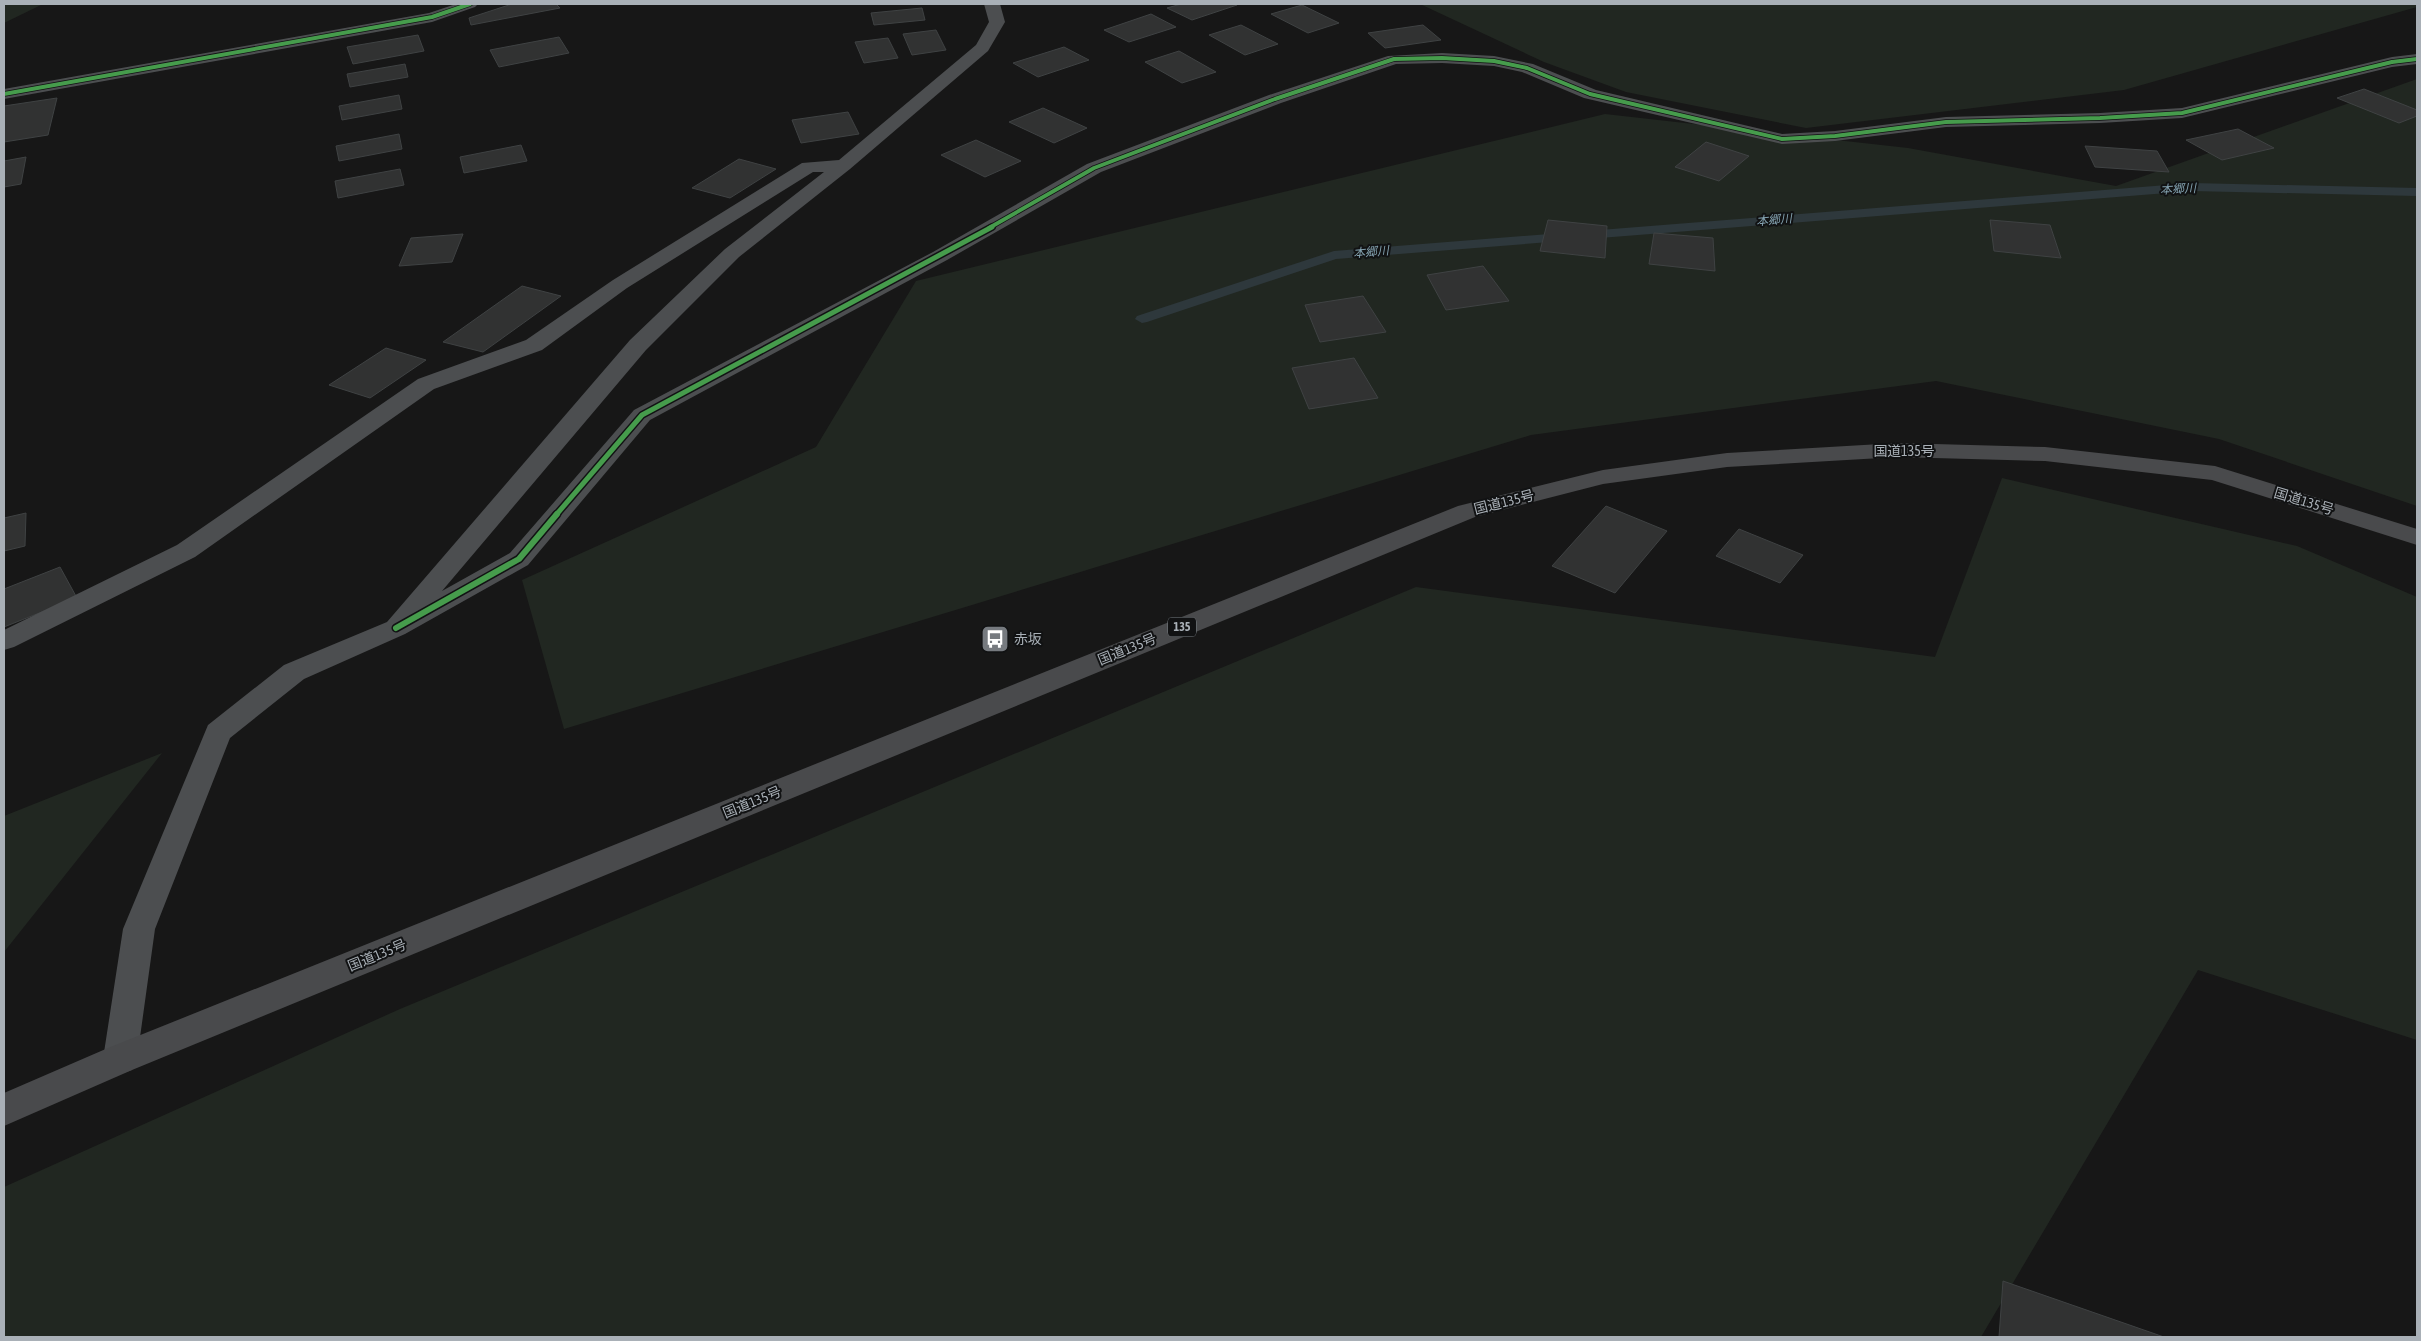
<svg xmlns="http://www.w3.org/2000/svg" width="2421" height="1341" font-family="'Asap Condensed','Noto Sans JP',sans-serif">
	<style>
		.green { fill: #212721 }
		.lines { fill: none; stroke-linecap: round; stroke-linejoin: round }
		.stream { fill: #2e383c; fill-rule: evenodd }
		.building { fill: #313232; stroke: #3f4243 }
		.minor { fill: #4c4e50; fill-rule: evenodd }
		.highway { fill: #494a4c; fill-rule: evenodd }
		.cycleway-far2-casing { stroke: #111213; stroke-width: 5.5 }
		.cycleway-far1-casing { stroke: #111213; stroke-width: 8 }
		.cycleway-casing { stroke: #111213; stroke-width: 9 }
		.cycleway-far2 { stroke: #469c4c; stroke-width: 4 }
		.cycleway-far1 { stroke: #469c4c; stroke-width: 5 }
		.cycleway { stroke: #469c4c; stroke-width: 6 }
		.labels { text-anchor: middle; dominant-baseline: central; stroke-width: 4; stroke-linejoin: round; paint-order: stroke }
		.far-water-label { font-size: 12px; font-style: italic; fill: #83a1af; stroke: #111213 }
		.shield { fill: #111213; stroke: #7b8186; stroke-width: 1 }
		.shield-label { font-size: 12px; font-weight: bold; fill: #a9b0b7 }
		.street-label { font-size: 14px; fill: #a9b0b7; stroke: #111213 }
		.poi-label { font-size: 14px; fill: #a9b0b7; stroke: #111213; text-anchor: start }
	</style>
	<rect width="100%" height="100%" fill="#171717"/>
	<g class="green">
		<path d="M4,4H43L4,23Z"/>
		<path d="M1420,4H2417V7L2124,90L1806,128L1626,92L1544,62Z"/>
		<path d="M2417,79V506L2219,439L1936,381L1531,435L564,729L522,580L816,447L916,281L1605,114L1908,148L2116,186Z"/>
		<path d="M2002,478L2297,546L2417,597V1040L2198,970L1981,1337H4V1187L400,1009L1416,587L1935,657Z"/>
		<path d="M162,753L4,952V816Z"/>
	</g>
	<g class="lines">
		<path class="stream" d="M2192,183L2417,188V196L2192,191L1336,259L1147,322L1142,323L1135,319L1137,316L1334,251Z"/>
	</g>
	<g class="building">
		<path d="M512,4H556L560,8L471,25L469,18Z"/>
		<path d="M1181,4H1233L1237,5L1192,20L1167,8Z"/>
		<path d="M1302,5L1339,23L1308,33L1271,14Z"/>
		<path d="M922,8L925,20L874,25L871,13Z"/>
		<path d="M1151,14L1176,27L1129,42L1104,30Z"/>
		<path d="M1241,25L1278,44L1245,55L1209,35Z"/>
		<path d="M1423,25L1441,40L1385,48L1368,33Z"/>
		<path d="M936,30L946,50L912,55L903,34Z"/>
		<path d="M418,35L424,51L353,64L347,47Z"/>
		<path d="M559,37L569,53L499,67L490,50Z"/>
		<path d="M888,38L898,58L864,63L855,42Z"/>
		<path d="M1064,47L1089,60L1038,77L1013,63Z"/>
		<path d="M1179,51L1216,72L1182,83L1145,62Z"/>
		<path d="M405,64L408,77L350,87L347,74Z"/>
		<path d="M2364,89L2417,110V116L2399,123L2337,98Z"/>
		<path d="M399,95L402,109L342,120L339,106Z"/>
		<path d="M57,98L48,135L4,142V106Z"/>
		<path d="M1043,108L1087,128L1054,143L1009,122Z"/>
		<path d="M848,112L859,134L801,143L792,120Z"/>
		<path d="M2238,129L2274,148L2222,160L2186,140Z"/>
		<path d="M399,134L402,149L339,161L336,146Z"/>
		<path d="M976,140L1021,161L985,177L941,155Z"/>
		<path d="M1706,142L1749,156L1719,181L1675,167Z"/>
		<path d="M521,145L527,161L464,173L460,157Z"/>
		<path d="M2085,146L2157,151L2169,172L2095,167Z"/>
		<path d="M26,157L21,184L4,187V161Z"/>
		<path d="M739,159L776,169L730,198L692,188Z"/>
		<path d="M400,169L404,185L338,198L335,181Z"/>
		<path d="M1548,220L1607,226L1605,258L1540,251Z"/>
		<path d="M1990,220L2050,225L2061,258L1994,251Z"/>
		<path d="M1654,233L1713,238L1715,271L1649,264Z"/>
		<path d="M463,234L452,262L399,266L411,238Z"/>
		<path d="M1483,266L1509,301L1446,310L1427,275Z"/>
		<path d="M522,286L561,296L483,352L443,342Z"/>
		<path d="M1363,296L1386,332L1320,342L1305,305Z"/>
		<path d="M386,348L426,360L370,398L329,385Z"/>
		<path d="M1354,358L1378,398L1309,409L1292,368Z"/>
		<path d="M1606,506L1667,531L1615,593L1552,566Z"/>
		<path d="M26,513L25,546L4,551V518Z"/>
		<path d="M1739,529L1803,555L1780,583L1716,556Z"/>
		<path d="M60,567L77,598L4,627V589Z"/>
		<path d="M2003,1281L2164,1337H1999Z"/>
	</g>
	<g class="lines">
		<g class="minor">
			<path d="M456,4H478L475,7L432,22L4,99V89L429,13Z"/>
			<path d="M984,4H1000L1005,22L988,51L850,169L739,257L646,350L442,591L510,553L634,410L933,252L1087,164L1269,95L1388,56L1442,53L1494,56L1533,64L1596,90L1782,134L1835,131L1946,117L2100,113L2182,108L2392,57L2417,54V64L2392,67L2182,118L2100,123L1946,127L1835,141L1782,144L1584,98L1522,72L1494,66L1442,63L1396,64L1281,103L1101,172L947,260L650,420L528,565L405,634L304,679L230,738L155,929L137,1059L132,1070L120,1074L108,1070L103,1059L123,929L208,725L284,665L387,622L630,340L725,249L824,172H813L627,288L542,350L434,389L195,557L14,647L4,650V630L177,545L418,379L526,340L613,280L802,163L839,160L976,45L989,22Z"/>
		</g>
		<path class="highway" d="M1898,443L2045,447L2215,466L2417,529V545L2212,480L2045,461L1898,457L1727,467L1603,484L1475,517L132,1070L4,1126V1093L108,1048L1458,506L1603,470L1727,453Z"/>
		<defs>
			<g id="cycleway-far2">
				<path d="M4,94L432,17L470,4"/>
				<path d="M989,228L1094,168L1275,99L1394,59L1442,58L1494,61L1527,68L1590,94L1782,139L1835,136L1946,122L2100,118L2182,113L2392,62L2417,59"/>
			</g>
			<path id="cycleway-far1" d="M556,515L642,415L992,227"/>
			<path id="cycleway" d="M396,628L519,559L557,514"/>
		</defs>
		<use href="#cycleway-far2" class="cycleway-far2-casing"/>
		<use href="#cycleway-far1" class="cycleway-far1-casing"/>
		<use href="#cycleway" class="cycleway-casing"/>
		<use href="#cycleway-far2" class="cycleway-far2"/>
		<use href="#cycleway-far1" class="cycleway-far1"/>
		<use href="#cycleway" class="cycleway"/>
	</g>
	<defs>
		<symbol id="bus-square" viewBox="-11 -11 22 22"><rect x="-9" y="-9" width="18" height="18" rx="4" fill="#767a7f" stroke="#111213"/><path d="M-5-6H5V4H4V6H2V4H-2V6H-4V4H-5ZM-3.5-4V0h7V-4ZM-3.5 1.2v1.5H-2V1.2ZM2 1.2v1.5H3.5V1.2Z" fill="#fff"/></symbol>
	</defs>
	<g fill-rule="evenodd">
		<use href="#bus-square" x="979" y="623" width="32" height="32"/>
	</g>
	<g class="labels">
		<g class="far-water-label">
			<text transform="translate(2178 189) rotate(-3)">本郷川</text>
			<text transform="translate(1774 220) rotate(-5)">本郷川</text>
			<text transform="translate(1371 252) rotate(-5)">本郷川</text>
		</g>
		<rect class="shield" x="1168" y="617.5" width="28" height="19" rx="4"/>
		<g class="shield-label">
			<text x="1182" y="627">135</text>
		</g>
		<g class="street-label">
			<text x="1904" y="451">国道135号</text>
			<text transform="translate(2304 501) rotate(17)">国道135号</text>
			<text transform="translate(1504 502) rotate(-14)">国道135号</text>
			<text transform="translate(1127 649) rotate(-22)">国道135号</text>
			<text transform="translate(752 802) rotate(-22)">国道135号</text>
			<text transform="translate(377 955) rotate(-22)">国道135号</text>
		</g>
		<g class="poi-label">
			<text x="1014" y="639">赤坂</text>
		</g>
	</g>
	<rect width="2421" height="1341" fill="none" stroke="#a9b0b7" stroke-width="10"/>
</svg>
